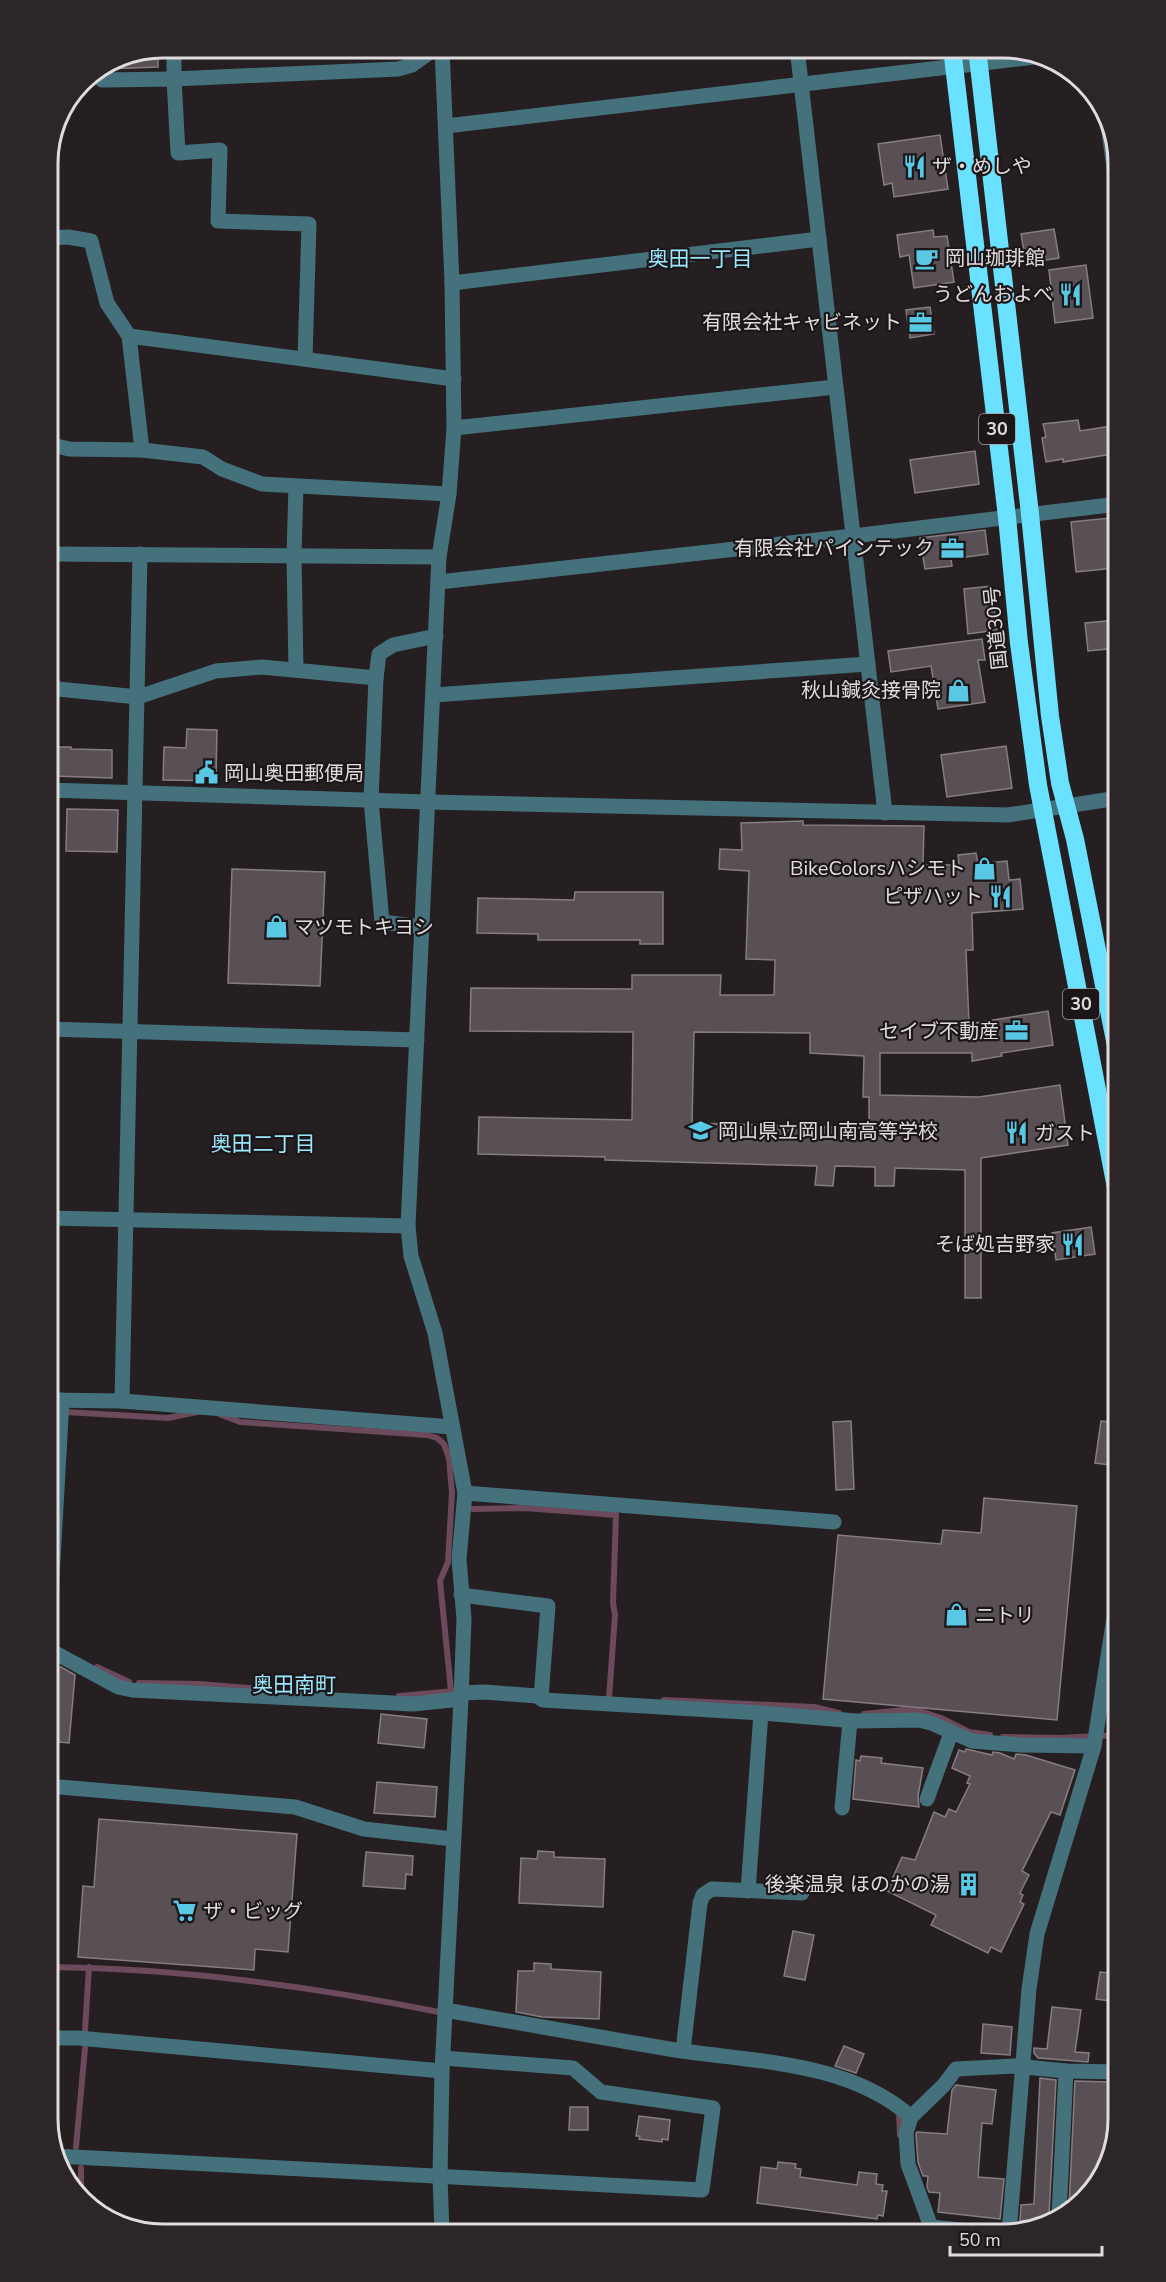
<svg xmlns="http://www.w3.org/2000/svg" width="1166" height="2282" font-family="'Nunito Sans','Noto Sans JP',sans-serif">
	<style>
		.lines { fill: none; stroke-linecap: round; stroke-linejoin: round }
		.stream { stroke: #6c495b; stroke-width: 6 }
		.building { fill: #585054; stroke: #857d81; stroke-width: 1.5; fill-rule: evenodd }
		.minor { stroke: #45717c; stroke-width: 15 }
		.highway { stroke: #69e1ff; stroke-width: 18 }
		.labels { text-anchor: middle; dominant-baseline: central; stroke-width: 4.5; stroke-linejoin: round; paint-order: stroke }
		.shield { fill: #1c1619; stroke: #a5a0a2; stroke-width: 1.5 }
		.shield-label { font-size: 18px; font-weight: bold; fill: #e0dbdd }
		.poi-label { font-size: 20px; fill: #e0dbdd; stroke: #1c1619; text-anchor: end }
		.street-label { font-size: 20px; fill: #e0dbdd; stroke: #1c1619 }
		.neighbourhood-label { font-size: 21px; fill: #9ae6fb; stroke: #1c1619 }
		.rim { fill: none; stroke: #e0dbdd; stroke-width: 3 }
	</style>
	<rect width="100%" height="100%" fill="#251f22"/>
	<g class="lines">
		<g class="stream">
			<path d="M48,1411L168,1418L197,1412"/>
			<path d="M219,1414L240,1422L427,1435L437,1438L444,1444L449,1458L452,1493L448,1562L440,1581L451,1691"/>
			<path d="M473,1509L525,1508L616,1515L613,1603L615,1615L609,1698"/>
			<path d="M97,1667L129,1682"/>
			<path d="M139,1683L199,1684L263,1689"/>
			<path d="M399,1696L455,1691"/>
			<path d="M664,1700L814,1707L839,1713"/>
			<path d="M864,1714L903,1710L920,1711L941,1718L969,1732L990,1735"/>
			<path d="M1003,1737L1060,1738L1118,1735"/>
			<path d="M48,1967C180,1968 310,1986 439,2012"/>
			<path d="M85,2031L89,1967"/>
			<path d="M899,2112L900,2135"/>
			<path d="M76,2147L85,2048"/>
			<path d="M81,2192V2168"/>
		</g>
	</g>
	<g class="building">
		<path d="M158,49V67L105,69L104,67L120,57Z"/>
		<path d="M940,135L948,189L894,197L892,183L884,185L878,144Z"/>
		<path d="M1054,229L1059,258L1026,263L1021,234Z"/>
		<path d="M933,230L934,237L947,236L954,282L914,288L909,255L900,257L897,235Z"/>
		<path d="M1086,265L1093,318L1055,323L1049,270Z"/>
		<path d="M930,307L934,334L910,338L906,310Z"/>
		<path d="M1078,420L1080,431L1118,425V453L1063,462V459L1046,462L1042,438L1046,437L1043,424Z"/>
		<path d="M975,451L979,484L915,493L910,460Z"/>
		<path d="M1110,518L1115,568L1076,572L1071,522Z"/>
		<path d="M985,530L988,554L951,559L952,566L925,569L920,538Z"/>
		<path d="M991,586L997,630L968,634L964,589Z"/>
		<path d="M1117,620L1118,648L1088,651L1085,623Z"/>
		<path d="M982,639L985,660H978L985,702L938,709L931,666L891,672L888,651Z"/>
		<path d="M187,729L217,730L216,781L163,780L164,747L186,748Z"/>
		<path d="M1006,746L1012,788L947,797L941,755Z"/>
		<path d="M54,747H71V749L112,750V778L53,776Z"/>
		<path d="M67,809L118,810L117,852L66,851Z"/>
		<path d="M803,821V825L924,826L923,865H959L958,855L976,853L978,864L1007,861L1009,880L1020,879L1023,909L972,913L973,950H966L969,1024L1048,1011L1053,1045L1001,1053L1002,1056L972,1061V1053H880V1095L979,1097L1060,1085L1068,1145L981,1158V1298H965V1170L895,1168L894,1186H875V1167L835,1166L833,1186L815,1185L817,1166L605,1160V1157L478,1154L479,1117L632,1120L633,1032L470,1031L471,988L632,989V975H721L720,995H774L775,960L746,959L749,871L719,869L720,849L742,850L741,823ZM694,1032L810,1033V1053L864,1056L863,1097H869V1128L692,1123Z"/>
		<path d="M232,869L325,872L320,986L228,983Z"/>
		<path d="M575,892H663V944H640V940H538V934L477,933L478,898L574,900Z"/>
		<path d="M1091,1227L1095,1254L1056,1260L1052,1233Z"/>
		<path d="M851,1421L854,1489L836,1490L833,1422Z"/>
		<path d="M1101,1421L1118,1423V1466L1095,1463Z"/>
		<path d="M984,1498L1077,1506L1057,1720L823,1699L838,1535L941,1544L943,1530L981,1533Z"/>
		<path d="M48,1666L61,1667L75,1675L69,1743L48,1741Z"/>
		<path d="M381,1714L427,1719L424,1748L378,1743Z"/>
		<path d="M966,1749L992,1755L993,1752L1000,1753L1014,1759L1016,1754L1026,1755L1075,1770L1060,1815L1051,1812L1022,1871L1029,1875L1020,1893L1023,1895L1020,1902L1024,1904L1001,1952L991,1947L988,1953L931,1925L936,1915L887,1891L902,1857L915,1860L934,1812L945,1817L949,1809L956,1812L970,1784L967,1783L970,1776L952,1768L959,1750L965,1752Z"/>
		<path d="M861,1756L882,1758L881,1763L923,1768L918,1796L919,1807L853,1799L856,1760L860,1761Z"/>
		<path d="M377,1782L437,1787L435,1817L374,1813Z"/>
		<path d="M99,1819L297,1834L288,1952L255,1949L254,1970L78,1957L83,1886L94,1887Z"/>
		<path d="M538,1851L554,1852V1857L605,1859L603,1907L519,1903L521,1858L537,1859Z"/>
		<path d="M366,1852L413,1856L412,1875L406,1874L405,1889L363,1886Z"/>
		<path d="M793,1931L814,1935L805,1980L784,1976Z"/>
		<path d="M534,1963L551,1964V1969L601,1972L599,2019L542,2017L516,2012L518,1971H534Z"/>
		<path d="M1100,1972L1118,1974V2002L1096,1999Z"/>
		<path d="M1052,2007L1081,2010L1075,2052L1089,2053L1088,2062L1038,2058L1034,2053V2048L1047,2049Z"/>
		<path d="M983,2024L1012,2027L1010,2055L981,2053Z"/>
		<path d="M844,2046L864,2054L856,2073L835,2066Z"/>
		<path d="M1040,2078L1056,2080L1049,2215L1052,2221L1046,2225L1028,2229V2221H1020L1021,2205L1034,2204Z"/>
		<path d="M1075,2081L1109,2082L1108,2088L1118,2089V2119L1098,2183L1069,2207Z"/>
		<path d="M956,2085L996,2090L992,2124L982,2123L978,2177L1004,2179L1000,2219L938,2212L940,2193L929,2192L927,2187L928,2176H923L918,2162L916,2134L917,2132L947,2134L952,2090Z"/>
		<path d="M570,2107H588V2130H569Z"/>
		<path d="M639,2116L670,2120L668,2140L662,2139V2142L639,2139L640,2136H636Z"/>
		<path d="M778,2162L796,2164L795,2168L801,2169L800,2177L857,2185L859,2172L877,2174L876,2184L883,2185L882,2191H887L883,2216L878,2215L877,2219L757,2203L761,2167L777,2169Z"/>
	</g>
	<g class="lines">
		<g class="minor">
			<path d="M174,48V79L398,69L412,65L436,48"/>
			<path d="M797,48L885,813"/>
			<path d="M95,73L102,80L174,79L178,153L220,150L218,221L309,224L305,359"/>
			<path d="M1107,117L1118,198"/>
			<path d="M446,126L1034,57"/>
			<path d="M48,238L68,237L91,241L107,303L129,336L454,379"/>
			<path d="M452,283L819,239"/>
			<path d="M129,336L142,450L203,457L222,469L262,484L449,494"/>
			<path d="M454,428L835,387"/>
			<path d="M48,444L69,449L142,450"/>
			<path d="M48,554L439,557"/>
			<path d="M439,582L853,536L1118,504"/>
			<path d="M296,670L294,555L296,486"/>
			<path d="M48,688L138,697L216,671L262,667L376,678"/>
			<path d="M434,695L868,664"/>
			<path d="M48,790L427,802L1008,815L1118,798"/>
			<path d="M422,927L382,922L371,800L376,678L379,654L393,645L436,636"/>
			<path d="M48,1029L417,1040"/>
			<path d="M48,1218L408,1226"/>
			<path d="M48,1400L122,1401L452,1427"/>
			<path d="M62,1400L48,1649L118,1687L132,1690L413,1704L461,1699"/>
			<path d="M122,1401L140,554"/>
			<path d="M465,1493L834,1522"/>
			<path d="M461,1595L548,1606L541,1698"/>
			<path d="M461,1693L485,1692L537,1696L543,1700L761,1713L856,1721L919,1720L931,1723L972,1741L1021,1745L1094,1746"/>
			<path d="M48,1786L295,1807L364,1829L453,1839"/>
			<path d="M927,1799L951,1733"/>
			<path d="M842,1808L850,1721"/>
			<path d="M748,1891L761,1713"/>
			<path d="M445,2010C520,2023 594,2036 669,2049C750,2062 847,2060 911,2117"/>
			<path d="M48,2038H78L442,2071"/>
			<path d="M683,2051L700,1903L703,1895L712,1889L802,1893"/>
			<path d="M55,2156L702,2190L713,2108L601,2092L573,2068L443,2058"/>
			<path d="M1059,2215L1066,2071"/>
			<path d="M1009,2233L1029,1989L1037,1934L1094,1746L1118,1592"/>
			<path d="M442,2234L440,2176L442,2071L461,1699L464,1619L459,1559L465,1493L435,1333L411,1256L408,1226L439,557L449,494L454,428L452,283L442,48"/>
			<path d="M1000,2234L931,2227L908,2164L906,2133L911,2117L944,2085L956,2069L1015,2066L1066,2071L1118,2072"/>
		</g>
		<g class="highway">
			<path d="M952,48L1007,517L1019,643L1038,785L1118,1198"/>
			<path d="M977,48L1030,514L1050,716L1060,783L1075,839L1118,1056"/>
		</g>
	</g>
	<defs>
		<symbol id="restaurant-bare" viewBox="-9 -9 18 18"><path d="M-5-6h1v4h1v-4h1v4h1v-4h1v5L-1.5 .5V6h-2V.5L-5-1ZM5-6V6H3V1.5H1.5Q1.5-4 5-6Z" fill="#58c8e4" stroke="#1c1619" stroke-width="2.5" paint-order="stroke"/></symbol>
		<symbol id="cafe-bare" viewBox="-9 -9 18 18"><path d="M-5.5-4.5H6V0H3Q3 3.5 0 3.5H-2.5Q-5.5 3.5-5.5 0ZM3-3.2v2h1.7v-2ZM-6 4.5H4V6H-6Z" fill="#58c8e4" stroke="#1c1619" stroke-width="2.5" paint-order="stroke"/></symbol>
		<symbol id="office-bare" viewBox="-9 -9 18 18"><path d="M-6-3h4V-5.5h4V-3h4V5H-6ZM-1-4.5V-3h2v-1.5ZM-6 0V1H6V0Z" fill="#58c8e4" stroke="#1c1619" stroke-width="2.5" paint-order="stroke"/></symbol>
		<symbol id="shop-bare" viewBox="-9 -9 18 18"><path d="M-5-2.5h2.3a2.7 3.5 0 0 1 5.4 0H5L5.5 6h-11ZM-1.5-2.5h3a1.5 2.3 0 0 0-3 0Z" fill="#58c8e4" stroke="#1c1619" stroke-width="2.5" paint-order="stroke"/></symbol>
		<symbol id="civic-bare" viewBox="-9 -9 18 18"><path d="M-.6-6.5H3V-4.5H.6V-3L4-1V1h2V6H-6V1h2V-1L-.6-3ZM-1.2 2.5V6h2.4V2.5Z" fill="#58c8e4" stroke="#1c1619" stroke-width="2.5" paint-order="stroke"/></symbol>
		<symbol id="school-bare" viewBox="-9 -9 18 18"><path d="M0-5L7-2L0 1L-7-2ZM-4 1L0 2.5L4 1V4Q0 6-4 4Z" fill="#58c8e4" stroke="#1c1619" stroke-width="2.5" paint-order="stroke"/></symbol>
		<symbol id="building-bare" viewBox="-9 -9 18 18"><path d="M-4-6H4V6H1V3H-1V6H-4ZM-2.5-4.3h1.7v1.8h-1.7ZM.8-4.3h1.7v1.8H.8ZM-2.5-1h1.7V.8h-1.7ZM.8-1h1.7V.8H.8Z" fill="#58c8e4" stroke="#1c1619" stroke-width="2.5" paint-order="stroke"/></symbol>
		<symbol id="supermarket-bare" viewBox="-9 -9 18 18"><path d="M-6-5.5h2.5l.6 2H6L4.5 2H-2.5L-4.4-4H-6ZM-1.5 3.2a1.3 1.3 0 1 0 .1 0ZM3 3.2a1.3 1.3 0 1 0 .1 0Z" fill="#58c8e4" stroke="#1c1619" stroke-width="2.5" paint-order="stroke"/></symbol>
	</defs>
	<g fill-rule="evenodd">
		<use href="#restaurant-bare" x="898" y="150" width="33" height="33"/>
		<use href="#cafe-bare" x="910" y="242" width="33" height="33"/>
		<use href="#restaurant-bare" x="1054" y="278" width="33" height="33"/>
		<use href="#office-bare" x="904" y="306" width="33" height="33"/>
		<use href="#office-bare" x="936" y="532" width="33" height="33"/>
		<use href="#shop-bare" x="942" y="674" width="33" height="33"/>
		<use href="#civic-bare" x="190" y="756" width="33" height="33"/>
		<use href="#shop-bare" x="968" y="852" width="33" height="33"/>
		<use href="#restaurant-bare" x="984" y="880" width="33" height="33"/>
		<use href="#shop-bare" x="260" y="910" width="33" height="33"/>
		<use href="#office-bare" x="1000" y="1014" width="33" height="33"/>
		<use href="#school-bare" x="684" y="1114" width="33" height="33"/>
		<use href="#restaurant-bare" x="1000" y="1116" width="33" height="33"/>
		<use href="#restaurant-bare" x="1056" y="1228" width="33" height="33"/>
		<use href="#shop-bare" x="940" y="1598" width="33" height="33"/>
		<use href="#building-bare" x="952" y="1868" width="33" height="33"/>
		<use href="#supermarket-bare" x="168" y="1894" width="33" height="33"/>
	</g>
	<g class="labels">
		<g class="shield">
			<rect x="979" y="414" width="36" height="30" rx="4.5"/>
			<rect x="1063" y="989" width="36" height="30" rx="4.5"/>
		</g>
		<g class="shield-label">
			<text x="997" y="429">30</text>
			<text x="1081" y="1004">30</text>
		</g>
		<g class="poi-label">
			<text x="932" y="166" text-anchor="start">ザ・めしや</text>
			<text x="945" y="258" text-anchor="start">岡山珈琲館</text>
			<text x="1053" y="294">うどんおよべ</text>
			<text x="902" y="322">有限会社キャビネット</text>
			<text x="934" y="548">有限会社パインテック</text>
			<text x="941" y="690">秋山鍼灸接骨院</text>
			<text x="224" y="773" text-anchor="start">岡山奥田郵便局</text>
			<text x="966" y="868">BikeColorsハシモト</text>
			<text x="983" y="896">ピザハット</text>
			<text x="294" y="927" text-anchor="start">マツモトキヨシ</text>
			<text x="999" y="1031">セイブ不動産</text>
			<text x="718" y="1131" text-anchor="start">岡山県立岡山南高等学校</text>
			<text x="1035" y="1133" text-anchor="start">ガスト</text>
			<text x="1055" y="1244">そば処吉野家</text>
			<text x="975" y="1615" text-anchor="start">ニトリ</text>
			<text x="950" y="1884">後楽温泉 ほのかの湯</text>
			<text x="203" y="1911" text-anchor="start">ザ・ビッグ</text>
		</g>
		<g class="street-label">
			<text transform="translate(996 628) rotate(-96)">国道30号</text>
		</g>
		<g class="neighbourhood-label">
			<text x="700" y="259">奥田一丁目</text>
			<text x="263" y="1144">奥田二丁目</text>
			<text x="294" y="1685">奥田南町</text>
		</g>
	</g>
	<path d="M0 0H1166V2282H0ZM163 58H1003A105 105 0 0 1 1108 163V2119A105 105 0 0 1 1003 2224H163A105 105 0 0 1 58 2119V163A105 105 0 0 1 163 58Z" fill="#2c2629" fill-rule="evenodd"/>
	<path class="rim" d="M163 58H1003A105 105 0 0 1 1108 163V2119A105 105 0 0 1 1003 2224H163A105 105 0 0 1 58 2119V163A105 105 0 0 1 163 58Z"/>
	<path d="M950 2246v9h152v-9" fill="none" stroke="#e0dbdd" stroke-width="3"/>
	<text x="959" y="2246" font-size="18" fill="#e0dbdd" stroke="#1c1619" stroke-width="4.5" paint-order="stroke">50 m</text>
</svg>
